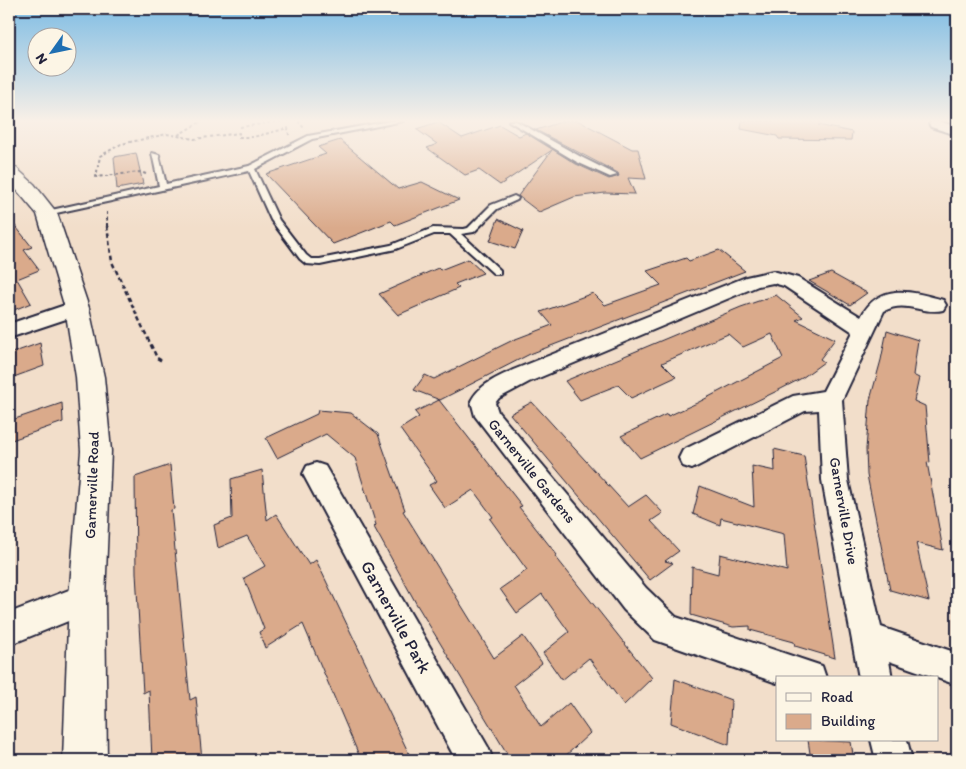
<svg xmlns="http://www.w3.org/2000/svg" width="966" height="769" font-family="Itim,sans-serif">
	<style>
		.building { fill: #daaa8b; stroke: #22223b }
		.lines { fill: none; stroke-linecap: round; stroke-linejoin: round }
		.lane-casing { stroke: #22223b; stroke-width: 4 }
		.street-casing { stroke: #22223b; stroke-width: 4 }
		.secondary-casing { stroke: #22223b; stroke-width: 3 }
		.path-far1 { stroke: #22223b; stroke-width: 2; stroke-dasharray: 3 2.5; stroke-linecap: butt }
		.path { stroke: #22223b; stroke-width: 2.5; stroke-dasharray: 4.5 3; stroke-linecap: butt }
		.lane { fill: #fcf5e5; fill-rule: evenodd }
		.street { fill: #fcf5e5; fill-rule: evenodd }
		.secondary { fill: #fcf5e5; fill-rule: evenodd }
		.labels { text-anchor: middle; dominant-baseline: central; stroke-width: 4; stroke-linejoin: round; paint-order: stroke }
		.street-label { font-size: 15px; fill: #22223b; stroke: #fcf5e5 }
		.near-street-label { font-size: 18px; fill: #22223b; stroke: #fcf5e5 }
	</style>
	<rect width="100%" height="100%" fill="#f2deca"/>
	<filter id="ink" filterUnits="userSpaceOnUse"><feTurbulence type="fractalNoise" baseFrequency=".02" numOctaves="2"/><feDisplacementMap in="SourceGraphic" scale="10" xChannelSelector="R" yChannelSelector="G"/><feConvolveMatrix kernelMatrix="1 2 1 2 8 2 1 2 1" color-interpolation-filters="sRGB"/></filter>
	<g filter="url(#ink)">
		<g class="building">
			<path d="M564,121H579L632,149H638L646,179L628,178L635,194L605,193L574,197L539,212L518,196L552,150L500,185L479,170L465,175L427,148L437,144L416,129L438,122L462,138L500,125L519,136L526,133L576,164L609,179L619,176L618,173L536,130Z"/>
			<path d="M742,121H824L818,125L852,132L851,140L779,139L777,136L741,129Z"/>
			<path d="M340,140L398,189L422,182L459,200L395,225L391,221L333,244L266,174L326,154L318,147Z"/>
			<path d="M136,153L143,184L117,189L114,157Z"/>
			<path d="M9,218L32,247L24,250L39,270L17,279L31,303L9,312Z"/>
			<path d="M498,219L523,231L515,249L490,241Z"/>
			<path d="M719,250L745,271L530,354L440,400L414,390L425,375L434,379L513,340L552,325L541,312L593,293L605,305L661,285L647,271L686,258L689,261Z"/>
			<path d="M468,259L483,273L455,284L459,288L398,315L379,294L438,268L440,270Z"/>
			<path d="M831,273L867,293L850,305L809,281Z"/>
			<path d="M776,295L803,317L796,320L835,339L820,359L824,362L802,378L779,390L640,458L621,436L667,414L668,416L697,403L783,358L772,334L743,347L728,334L662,363L676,377L631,398L618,385L580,400L565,381L741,307Z"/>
			<path d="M887,330L918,340L913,375L919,378L914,401L925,406L930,463L927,462L943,550L916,543L929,601L890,590L867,475L866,449L870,400L881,360Z"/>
			<path d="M40,343L44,366L11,378L9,354Z"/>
			<path d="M439,400L522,506L519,507L557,555L555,556L652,678L624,705L589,658L562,680L543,653L569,632L542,594L517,613L500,589L527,570L490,519L493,517L473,490L445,508L429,485L437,481L400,429L419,417L415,412Z"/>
			<path d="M532,402L628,507L646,495L663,513L651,521L679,551L665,561L673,563L650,580L510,414Z"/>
			<path d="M62,403L63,422L9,441V421Z"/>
			<path d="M318,410L351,413L378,434L405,510L403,511L494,658L523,636L542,663L514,685L541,727L569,703L590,733L561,760H511L417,605L374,527L376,525L355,458L326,434L277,458L266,438L317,414Z"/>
			<path d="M774,449L804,456L835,658L795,646L794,642L750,630V626L733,627L691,615L692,567L718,574L720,554L787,571L784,534L721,518L720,525L693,514L700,486L754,507L752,466L775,471Z"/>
			<path d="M170,465L174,509L171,510L190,700L196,697L202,760H152L149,690L143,693L136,573L135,477Z"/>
			<path d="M262,470L267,520L276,514L309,565L316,560L412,760H361L303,624L265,648L259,632L264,629L244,578L265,566L247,536L218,548L214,525L232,518L231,479Z"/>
			<path d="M675,679L731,700L729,745L671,723Z"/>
			<path d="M808,740L851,742L854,760H811Z"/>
		</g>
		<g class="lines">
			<defs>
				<g id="lane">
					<path d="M390,121H403L312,139L255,169L279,220L306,255L311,259H320L391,245L433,228L464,229L468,228L491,205L514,196L518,198L517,200L497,209L474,232L461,234L500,270V274H494L450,234H434L396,249L320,265L306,264L300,259L271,220L249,171L47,215L43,213L47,211L159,186L152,153L159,155L166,184L249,166L308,136Z"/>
					<path d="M509,121H516L583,158L617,175L610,177L577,162Z"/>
				</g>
				<g id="street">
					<path d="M931,121H939L957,127V135L931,127L929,124Z"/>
					<path d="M773,271L798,278L861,317C879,282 911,291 943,300L946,305L943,310C922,315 906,299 884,311L842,400L848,480L881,627L957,653V685L889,661L892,678H859L822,480L819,410L805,411L692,469L683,466L679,458L683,450L793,396L823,391L853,332L784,286L773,283L758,286L529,382L499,398L495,403L498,412L646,588L676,617L810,662L822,666L826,678H777V683L655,640L624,610L475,416L471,401C480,384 497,378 513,370L746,277Z"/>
					<path d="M77,301L84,303L87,308L84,313L9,338V324Z"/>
					<path d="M316,463L325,466L488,747L493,760H456L303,474L307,466Z"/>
					<path d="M87,583L98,587L102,598L98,609L9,645V613Z"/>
					<path d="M871,740H907L912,760H876Z"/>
				</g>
				<path id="secondary" d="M9,166L15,167L34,184L57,213L89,308L104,377L111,451L105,598L107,760H63L69,598L81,451L76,377L65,308L37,214L9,181Z"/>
			</defs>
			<use href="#lane" class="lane-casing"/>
			<use href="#street" class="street-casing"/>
			<use href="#secondary" class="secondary-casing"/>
			<g class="path-far1">
				<path d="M298,121L304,128"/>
				<path d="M240,127L281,121"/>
				<path d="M178,135L202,121"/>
				<path d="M146,174L140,172L96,177L100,156L121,144L167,134L194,139L239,133V137H253L288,128L289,135"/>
				<path d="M107,212V228"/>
			</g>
			<path class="path" d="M107,226L112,262L157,358L162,361"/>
			<use href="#lane" class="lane"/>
			<use href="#street" class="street"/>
			<use href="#secondary" class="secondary"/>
		</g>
	</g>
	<linearGradient id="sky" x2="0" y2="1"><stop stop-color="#7dbce4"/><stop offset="0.53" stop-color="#f9f0e7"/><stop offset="1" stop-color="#f9f0e7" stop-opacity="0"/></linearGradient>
	<rect width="966" height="228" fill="url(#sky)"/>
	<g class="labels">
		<g class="street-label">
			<text transform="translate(532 471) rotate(51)">Garnerville Gardens</text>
			<text transform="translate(92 485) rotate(-88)">Garnerville Road</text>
			<text transform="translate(844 511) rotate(80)">Garnerville Drive</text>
		</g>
		<g class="near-street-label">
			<text transform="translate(396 617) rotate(61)">Garnerville Park</text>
		</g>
	</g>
	<rect width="966" height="769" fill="none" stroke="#fcf5e5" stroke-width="30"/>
	<rect x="15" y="15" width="936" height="739" fill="none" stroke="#22223b" stroke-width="2" filter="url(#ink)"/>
	<rect x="776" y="676" width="162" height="65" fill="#fcf5e5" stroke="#a5a1a1"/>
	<rect x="786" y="693" width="25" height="8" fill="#fcf5e5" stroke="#a5a1a1"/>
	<text x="821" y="702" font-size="15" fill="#22223b">Road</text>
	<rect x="786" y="714" width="25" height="15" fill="#daaa8b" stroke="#a5a1a1"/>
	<text x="821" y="726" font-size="15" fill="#22223b">Building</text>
	<g transform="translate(52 52) rotate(237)"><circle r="24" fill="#fcf5e5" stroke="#a5a1a1"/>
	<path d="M0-4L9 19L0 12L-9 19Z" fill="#1f6fb2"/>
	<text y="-8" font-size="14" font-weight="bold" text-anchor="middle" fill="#22223b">N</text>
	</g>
</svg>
